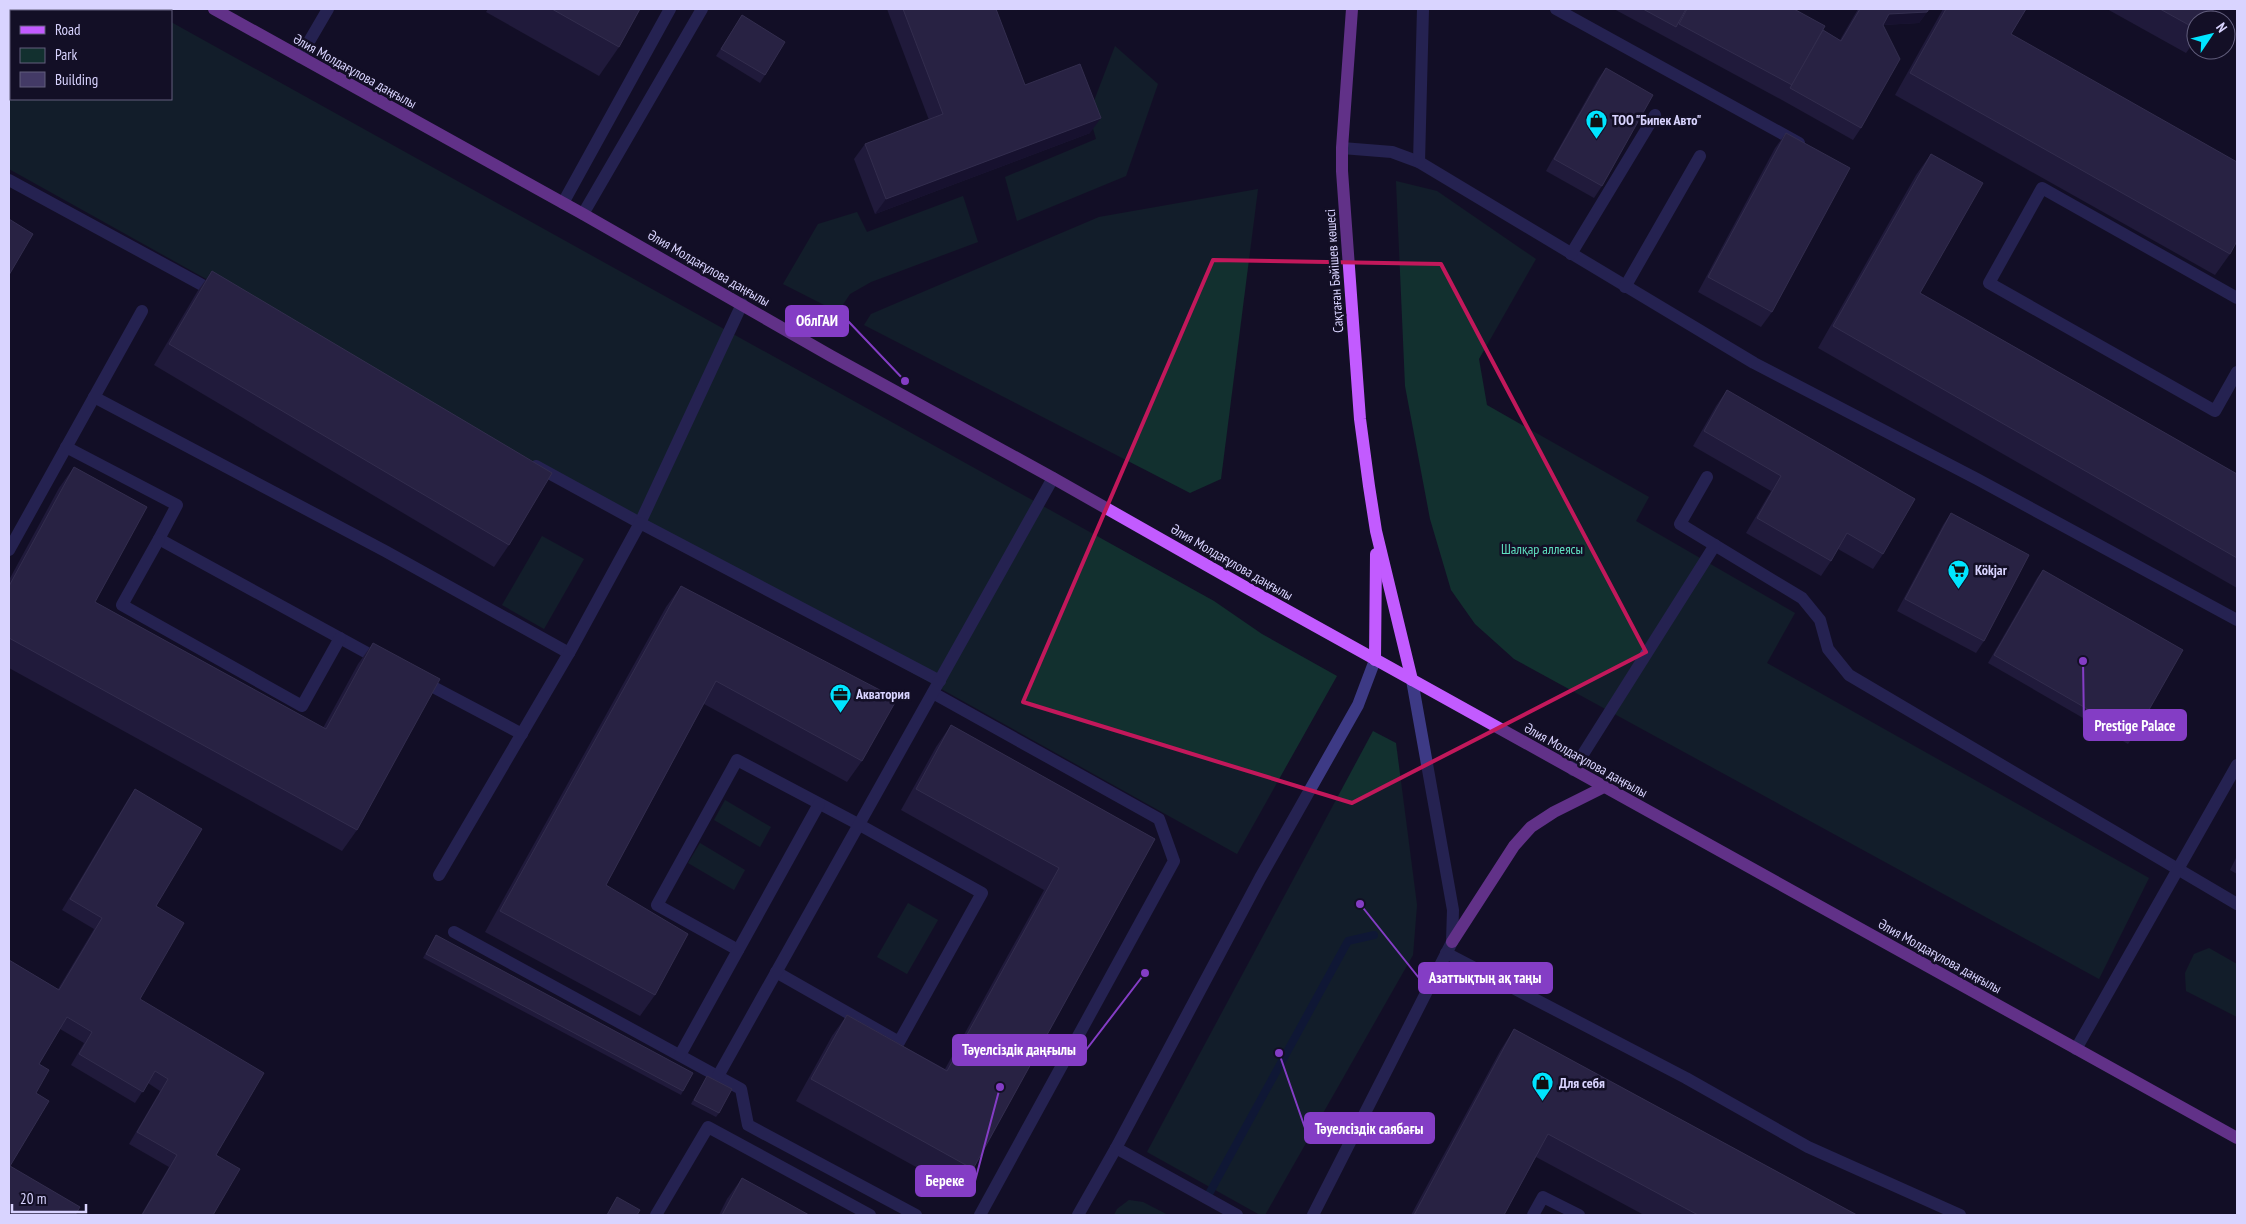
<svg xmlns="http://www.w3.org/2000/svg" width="2246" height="1224" font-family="'PT Sans Narrow',sans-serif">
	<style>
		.green { fill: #12302f }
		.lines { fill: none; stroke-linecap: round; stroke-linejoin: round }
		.stream { stroke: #0c2248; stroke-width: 8 }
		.minor { stroke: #3d3a85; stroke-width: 12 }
		.major { stroke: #c25bff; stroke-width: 12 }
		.wall { fill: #312854 }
		.shaded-wall { fill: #1d163a }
		.building { fill: #433a66; stroke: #5a527e }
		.marked { fill: none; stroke: #c2185b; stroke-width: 4; stroke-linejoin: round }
		.labels { text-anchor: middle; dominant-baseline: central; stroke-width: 5; stroke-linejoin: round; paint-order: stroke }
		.street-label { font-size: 14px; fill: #d9d4ff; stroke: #130f26 }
		.poi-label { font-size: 14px; font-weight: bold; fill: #d9d4ff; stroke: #130f26; text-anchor: start }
		.park-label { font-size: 14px; fill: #5fe0c0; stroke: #130f26 }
		.leader { fill: none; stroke: #843dc5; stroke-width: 2 }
		.callout-dot { fill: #843dc5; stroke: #130f26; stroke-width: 2 }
		.callout { fill: #843dc5; stroke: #843dc5; stroke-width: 2 }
		.callout-label { font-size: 15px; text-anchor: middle; font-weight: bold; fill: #fff }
	</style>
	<rect width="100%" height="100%" fill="#130f26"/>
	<g class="green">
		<path d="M9,9H147L151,11H11V99H171V22L1214,601L1262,634L1337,676L1237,854L9,169Z"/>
		<path d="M1115,46L1158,84L1126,176L1017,221L1005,177L1096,139L1089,114Z"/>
		<path d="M1396,181L1437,191L1536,259L1479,359L1487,405L1649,497L1636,521L1795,613L1767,663L2149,878L2099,979L1514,659L1475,624L1451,590L1430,519L1405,386Z"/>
		<path d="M1258,189L1221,479L1190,493L864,325L871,314L1099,217Z"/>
		<path d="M963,196L978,242L871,282L850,294L838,312L783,284L818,224L857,212L867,232Z"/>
		<path d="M542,536L584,559L544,629L502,605Z"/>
		<path d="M1373,731L1396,743L1417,905L1413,955L1265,1215H1260L1147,1152Z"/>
		<path d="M725,800L771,827L760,847L714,820Z"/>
		<path d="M700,843L745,870L734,890L688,863Z"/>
		<path d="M908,903L938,920L907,974L877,957Z"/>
		<path d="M2209,948L2237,964V1017L2186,991L2185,973L2194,954Z"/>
		<path d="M1129,1200L1143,1202L1168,1215H1114L1117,1209Z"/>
	</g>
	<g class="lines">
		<path class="stream" d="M1210,1192L1348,941L1374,935"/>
		<g class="minor">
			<path d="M1556,9L1799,143"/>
			<path d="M300,57L328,9"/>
			<path d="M1342,148L1392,152L1419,162L1754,363L1977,479L2237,620"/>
			<path d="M1419,162L1423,9"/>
			<path d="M9,180L215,292"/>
			<path d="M563,203L670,9"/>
			<path d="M583,214L702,9"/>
			<path d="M1571,254L1655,115"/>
			<path d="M1625,287L1700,156"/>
			<path d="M2237,298L2042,188L1989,283L2215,411L2237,372"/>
			<path d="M94,397L385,551L569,653"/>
			<path d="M66,447L177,505L159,539L380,660"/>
			<path d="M536,466L640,523L742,304"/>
			<path d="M1707,477L1680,524L1802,598L1820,620L1828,649L1849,675L2237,904"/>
			<path d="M159,539L122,605L302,706L340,638"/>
			<path d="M9,550L142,311"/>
			<path d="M420,680L522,734"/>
			<path d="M933,693L1159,819L1174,861L980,1215"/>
			<path d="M1573,770L1715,545"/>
			<path d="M439,875L569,653L640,523L940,681"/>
			<path d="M454,932L741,1089L748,1125L916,1215"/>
			<path d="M738,950L657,905L737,760L858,824L982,893L899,1042L776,972"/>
			<path d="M1446,953L1686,1078L1808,1147L1960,1215"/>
			<path d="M2076,1049L2237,765"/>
			<path d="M680,1055L819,804"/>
			<path d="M718,1076L1053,478"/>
			<path d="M1116,1148L1237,1215"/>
			<path d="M656,1215L708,1127L870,1215"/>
			<path d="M1078,1215L1116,1148L1260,878L1358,705L1375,660"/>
			<path d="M1313,1215L1452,942L1453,910L1412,680"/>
			<path d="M1533,1215L1543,1197L1579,1215"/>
		</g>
		<g class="major">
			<path d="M214,9L583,214L831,356L1053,478L1245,587L2237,1138"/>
			<path d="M1352,9L1342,148V171L1360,419L1369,486L1376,531L1412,680"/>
			<path d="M1375,660L1376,554"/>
			<path d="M1452,942L1514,846L1531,827L1554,812L1604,787"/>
		</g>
	</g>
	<g class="wall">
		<path d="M488,9H640L619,47L599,76L486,12Z"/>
		<path d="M887,9H996L1025,85L1090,133L875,214L854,159L865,144L929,120Z"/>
		<path d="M1614,9H1794L1823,30L1840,40L1858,9H1929L1919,23L1883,25L1861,128L1853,140L1782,100Z"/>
		<path d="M1943,9H2026L2011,34L2230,254L2215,275L1895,95Z"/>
		<path d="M2107,9H2214L2196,20V39L2186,53Z"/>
		<path d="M742,15L765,75L760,83L716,56Z"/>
		<path d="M1606,68L1602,186L1594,198L1546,171L1598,79Z"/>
		<path d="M1786,133L1772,312L1761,327L1698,292L1775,148Z"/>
		<path d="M1931,154L1920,293L2237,474V588L1818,348L1916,175Z"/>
		<path d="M212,271L509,545L494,567L154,365L197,292Z"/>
		<path d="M1727,390L1883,554L1873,569L1838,549L1831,561L1821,576L1746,533L1771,491L1693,446L1716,406Z"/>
		<path d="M74,467L95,602L323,728L358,664L373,643L357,830L342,851L9,668V580L59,488Z"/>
		<path d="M1951,513L1984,641L1976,653L1897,611L1943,525Z"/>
		<path d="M2043,570L2134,736L2128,744L1988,663L2037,578Z"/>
		<path d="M681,586L862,761L847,782L704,704L606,885L655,995L640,1016L485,932L666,607Z"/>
		<path d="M951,725L1155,839L973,1169L958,1190L796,1101L832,1036L847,1015L945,1069L1044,890L901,810L936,747Z"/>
		<path d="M135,789L156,906L140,999L216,1155L213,1215H141L169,1167L129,1144L160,1091L148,1083L135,1103L71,1065L84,1043L60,1029L39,1064L36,1093L10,1166L9,1215V960L58,989L94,929L62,910L127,801Z"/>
		<path d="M2237,856V874L2230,870Z"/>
		<path d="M436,935L683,1091L681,1095L423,958Z"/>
		<path d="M1514,1029L1857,1215H1644L1536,1157L1504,1215H1411L1500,1051Z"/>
		<path d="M707,1076L719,1113L716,1117L691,1104Z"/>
		<path d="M742,1178L809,1215H719L727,1199Z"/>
	</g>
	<g class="shaded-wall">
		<path d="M1927,12L1919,23L1881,25L1889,14Z"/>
		<path d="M1101,118L1090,133L875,214L886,199Z"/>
	</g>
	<g class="building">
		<path d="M552,9H640L619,47Z"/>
		<path d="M903,9H996L1025,85L1080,64L1101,118L886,199L865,144L943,114Z"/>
		<path d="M1643,9H1686L1676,27Z"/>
		<path d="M1687,9H1794L1825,26L1792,85L1679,24Z"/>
		<path d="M1860,9H1929L1927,12L1889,14L1883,25L1900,59L1861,128L1790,88L1823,30L1841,41Z"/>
		<path d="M1946,9H2026L2011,34L2237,162V241L2230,254L1910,73Z"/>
		<path d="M2160,9H2214L2207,20H2196V29Z"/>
		<path d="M742,15L785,42L765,75L721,49Z"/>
		<path d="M1606,68L1653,95L1602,186L1554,159Z"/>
		<path d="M1786,133L1850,168L1772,312L1708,277Z"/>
		<path d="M1931,154L1983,183L1920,293L2237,474V558L1833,326Z"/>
		<path d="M9,219L33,234L9,275Z"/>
		<path d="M212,271L552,473L509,545L169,344Z"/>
		<path d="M1727,390L1915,499L1883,554L1847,533L1831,561L1757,518L1781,476L1704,431Z"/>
		<path d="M74,467L147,507L95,602L326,729L373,643L440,679L357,830L9,638V586Z"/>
		<path d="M1951,513L2029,555L1984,641L1905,599Z"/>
		<path d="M2043,570L2183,650L2134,736L1994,655Z"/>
		<path d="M681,586L897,699L862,761L716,681L606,885L688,934L655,995L500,911Z"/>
		<path d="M951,725L1155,839L973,1169L811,1079L847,1015L947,1071L1059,868L916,789Z"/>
		<path d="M135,789L202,829L156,906L184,923L140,999L264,1073L216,1155L240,1169L213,1215H142L177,1155L137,1132L168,1079L155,1071L143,1092L79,1054L92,1032L67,1017L39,1064L49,1070L36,1093L49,1101L10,1166L80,1207L75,1215H9V960L59,990L102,918L70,899Z"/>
		<path d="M436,935L693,1073L683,1091L426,954Z"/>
		<path d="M1514,1029L1857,1215H1698L1548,1134L1504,1215H1414Z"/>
		<path d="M707,1076L732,1089L719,1113L694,1100Z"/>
		<path d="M742,1178L809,1215H722Z"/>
		<path d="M617,1197L640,1210L637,1215H607Z"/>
	</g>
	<path d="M0 0H2246V1224H0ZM1213,260L1441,264L1646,652L1352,803L1023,702Z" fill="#130f26" fill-opacity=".55" fill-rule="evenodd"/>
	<path class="marked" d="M1213,260L1441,264L1646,652L1352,803L1023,702Z"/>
	<defs>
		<symbol id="shop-pin" viewBox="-11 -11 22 30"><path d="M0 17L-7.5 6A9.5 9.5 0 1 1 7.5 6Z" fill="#00e5ff" stroke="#130f26"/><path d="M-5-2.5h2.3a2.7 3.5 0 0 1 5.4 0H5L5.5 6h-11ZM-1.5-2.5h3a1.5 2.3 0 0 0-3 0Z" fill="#111"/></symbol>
		<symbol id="supermarket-pin" viewBox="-11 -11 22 30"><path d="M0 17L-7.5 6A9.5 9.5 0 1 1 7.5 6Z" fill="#00e5ff" stroke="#130f26"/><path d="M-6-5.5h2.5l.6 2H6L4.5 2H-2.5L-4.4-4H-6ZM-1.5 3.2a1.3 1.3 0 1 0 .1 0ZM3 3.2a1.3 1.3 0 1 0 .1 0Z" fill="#111"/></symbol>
		<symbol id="office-pin" viewBox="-11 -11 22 30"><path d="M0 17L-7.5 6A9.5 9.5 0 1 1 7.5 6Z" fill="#00e5ff" stroke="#130f26"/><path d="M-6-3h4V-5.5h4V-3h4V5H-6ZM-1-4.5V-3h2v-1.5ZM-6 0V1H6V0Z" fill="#111"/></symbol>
	</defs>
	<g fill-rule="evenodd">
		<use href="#shop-pin" x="1584" y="108" width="25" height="34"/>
		<use href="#supermarket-pin" x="1946" y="558" width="25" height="34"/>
		<use href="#office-pin" x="828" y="682" width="25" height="34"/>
		<use href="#shop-pin" x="1530" y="1070" width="25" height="34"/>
	</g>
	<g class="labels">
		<g class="street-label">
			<text transform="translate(355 71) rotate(29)">Әлия Молдағұлова даңғылы</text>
			<text transform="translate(709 268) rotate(30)">Әлия Молдағұлова даңғылы</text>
			<text transform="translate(1334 271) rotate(-94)">Сақтаған Бәйішев көшесі</text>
			<text transform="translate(1232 562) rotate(30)">Әлия Молдағұлова даңғылы</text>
			<text transform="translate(1586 760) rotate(29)">Әлия Молдағұлова даңғылы</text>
			<text transform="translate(1940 956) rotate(29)">Әлия Молдағұлова даңғылы</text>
		</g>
		<g class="poi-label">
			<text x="1612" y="120">ТОО "Бипек Авто"</text>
			<text x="1975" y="570">Kökjar</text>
			<text x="856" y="694">Акватория</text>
			<text x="1559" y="1083">Для себя</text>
		</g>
		<g class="park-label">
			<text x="1542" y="549">Шалқар аллеясы</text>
		</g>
	</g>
	<path class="leader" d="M905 381L848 321M2083 661L2084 725M1360 904L1419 978M1145 973L1086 1050M1279 1053L1305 1128M1000 1087L975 1181"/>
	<g class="callout-dot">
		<circle cx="905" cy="381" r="5"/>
		<circle cx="2083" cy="661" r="5"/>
		<circle cx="1360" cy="904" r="5"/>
		<circle cx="1145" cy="973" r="5"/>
		<circle cx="1279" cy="1053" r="5"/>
		<circle cx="1000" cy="1087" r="5"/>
	</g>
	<g class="callout">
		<rect x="786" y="306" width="62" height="30" rx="5"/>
		<rect x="2084" y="710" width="102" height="30" rx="5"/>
		<rect x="1419" y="963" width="133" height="30" rx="5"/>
		<rect x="953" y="1035" width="133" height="30" rx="5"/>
		<rect x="1305" y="1113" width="129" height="30" rx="5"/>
		<rect x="916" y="1166" width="59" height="30" rx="5"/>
	</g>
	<g class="callout-label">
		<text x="817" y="326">ОблГАИ</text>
		<text x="2135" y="731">Prestige Palace</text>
		<text x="1485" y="983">Азаттықтың ақ таңы</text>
		<text x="1019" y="1055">Тәуелсіздік даңғылы</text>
		<text x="1369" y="1134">Тәуелсіздік саябағы</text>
		<text x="945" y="1186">Береке</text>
	</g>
	<rect width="2246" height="1224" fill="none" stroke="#d9d4ff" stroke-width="20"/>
	<rect x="10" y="10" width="162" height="90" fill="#130f26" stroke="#625e7d"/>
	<rect x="20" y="26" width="25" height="8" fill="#c25bff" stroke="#625e7d"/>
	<text x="55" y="35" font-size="15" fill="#d9d4ff">Road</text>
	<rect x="20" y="48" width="25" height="15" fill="#12302f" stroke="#625e7d"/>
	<text x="55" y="60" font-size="15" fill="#d9d4ff">Park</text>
	<rect x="20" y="72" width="25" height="15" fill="#433a66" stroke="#625e7d"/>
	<text x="55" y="85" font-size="15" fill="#d9d4ff">Building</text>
	<g transform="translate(2211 35) rotate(55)"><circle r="24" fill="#130f26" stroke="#625e7d"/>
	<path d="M0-4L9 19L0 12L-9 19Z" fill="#00e5ff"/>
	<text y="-8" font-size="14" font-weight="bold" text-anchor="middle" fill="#d9d4ff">N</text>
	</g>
	<path d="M12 1204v8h74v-8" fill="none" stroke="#d9d4ff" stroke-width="2.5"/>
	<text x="20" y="1204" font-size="15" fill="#d9d4ff" stroke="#130f26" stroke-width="4" paint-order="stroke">20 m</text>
</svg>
